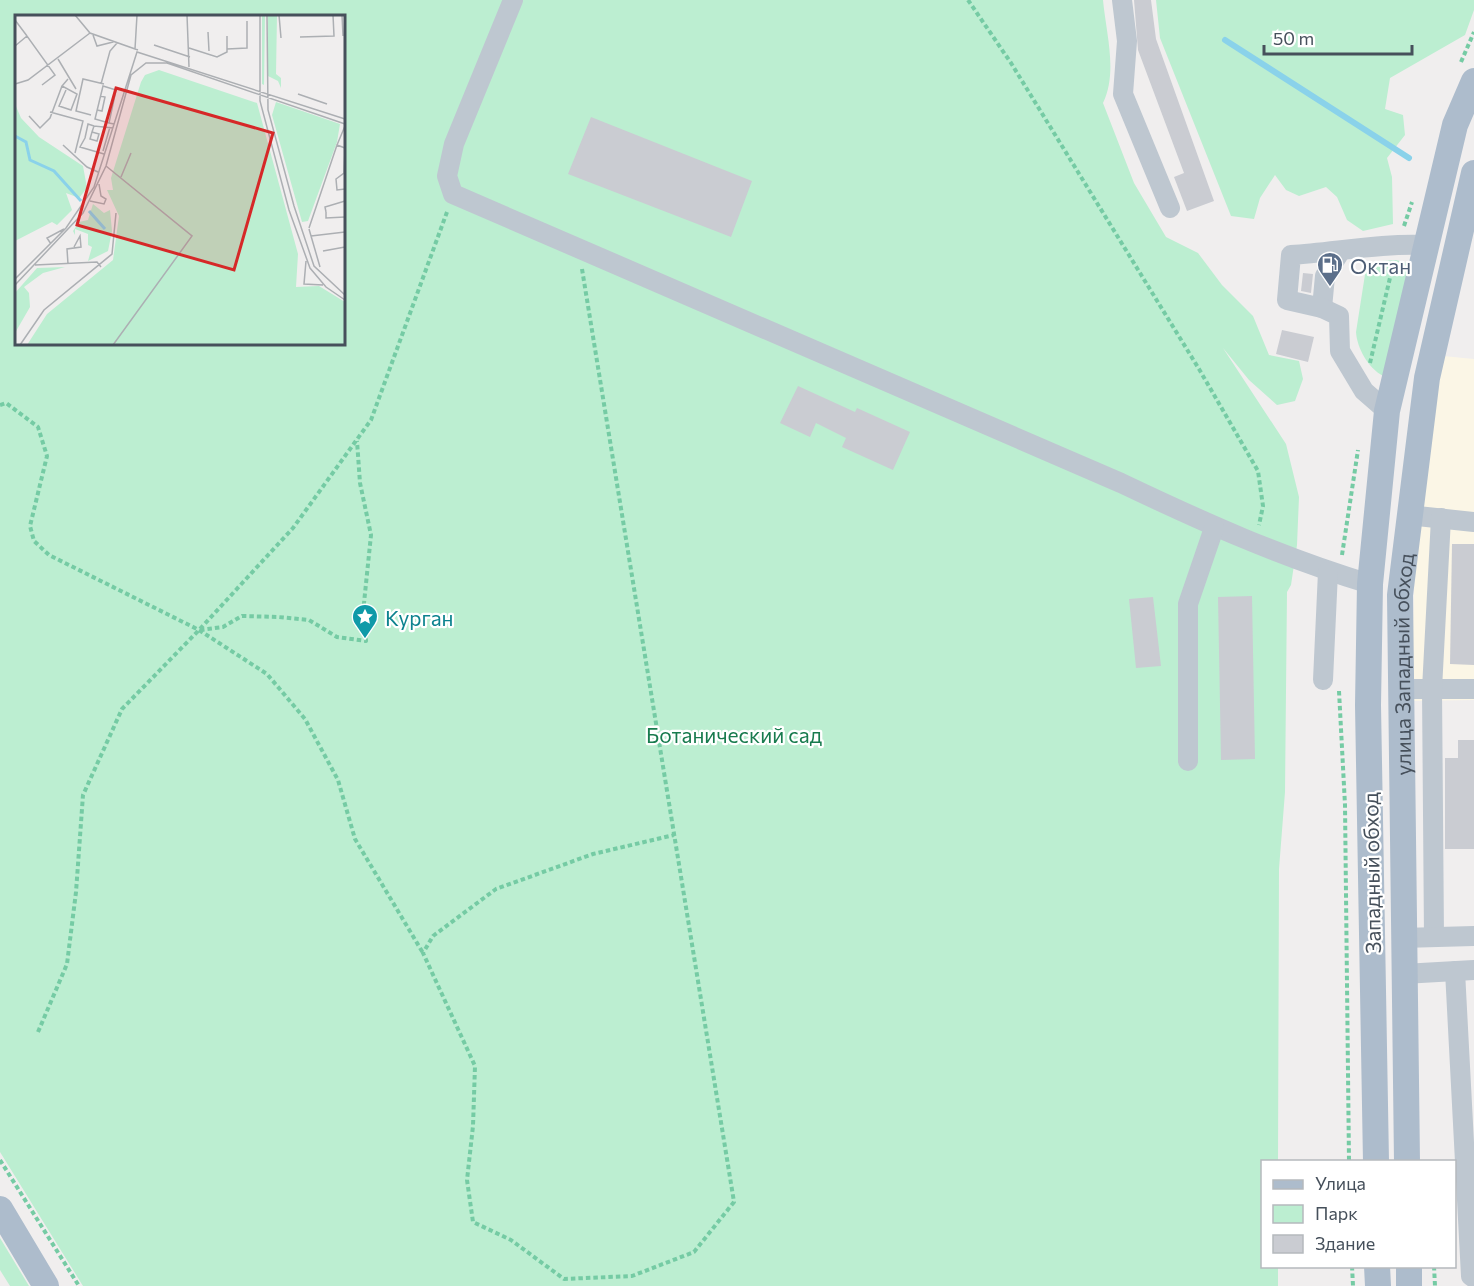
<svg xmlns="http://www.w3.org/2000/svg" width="1474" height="1286" font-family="Commissioner,sans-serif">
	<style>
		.commercial { fill: #fbf6e6 }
		.green { fill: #bceed1; fill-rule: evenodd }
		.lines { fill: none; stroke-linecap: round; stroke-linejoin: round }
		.stream { stroke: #8ad2ea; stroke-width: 6 }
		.building { fill: #caccd2 }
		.path { stroke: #75cba4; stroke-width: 4; stroke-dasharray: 4.5 3; stroke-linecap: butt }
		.minor { stroke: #bec7d0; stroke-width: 20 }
		.major { stroke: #adbccc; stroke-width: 26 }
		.labels { text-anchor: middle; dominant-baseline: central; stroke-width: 4.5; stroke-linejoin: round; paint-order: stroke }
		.service-label { font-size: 21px; fill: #4e5e75; stroke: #fff; text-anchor: start }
		.culture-label { font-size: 21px; fill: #0d838f; stroke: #fff; text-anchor: start }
		.street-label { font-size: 21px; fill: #46505b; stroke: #fff }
		.park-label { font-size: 21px; fill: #187b4e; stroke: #fff }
		.inset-river { fill: none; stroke: #8ad2ea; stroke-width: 3 }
		.inset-road { fill: none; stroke: #acafb3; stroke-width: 1.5 }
		.view { fill: #d62828; fill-opacity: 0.15; stroke: #d62828; stroke-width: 3 }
		.inset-edge { fill: none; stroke: #46505b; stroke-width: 3 }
	</style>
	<rect width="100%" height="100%" fill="#f0eeee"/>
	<path class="commercial" d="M1443,356L1474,359V700L1411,701L1414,591L1420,490Z"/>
	<g class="green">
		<path d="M0,0H1103C1106,33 1118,72 1103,103L1134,183L1166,237L1198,253L1222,285L1253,316L1269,355L1299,361L1303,379L1295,401L1277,405L1249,380L1223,348L1286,444L1299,497L1297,545L1291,585L1287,592L1285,792L1279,869L1278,1161L1262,1162V1266L1278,1267V1286H83L0,1152ZM16,16H344V344H16Z"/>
		<path d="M1156,0H1474V10L1465,35L1390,78L1385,109L1403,115L1405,135L1387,158L1392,177L1393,224L1363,231L1347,220L1337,197L1326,187L1299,196L1286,190L1275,175L1260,198L1254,219L1231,216L1160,38Z"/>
		<path d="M1396,260L1410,264L1383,376C1368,368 1357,348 1356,332L1366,268L1382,261Z"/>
		<path d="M0,1238L29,1286H10L0,1270Z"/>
	</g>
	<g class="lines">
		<path class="stream" d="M1225,40L1409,158"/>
	</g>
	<g class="building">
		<path d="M1134,0H1151L1156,39L1214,201L1187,211L1174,177L1184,173L1138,50Z"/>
		<path d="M591,117L752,181L731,237L568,174Z"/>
		<path d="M1303,273L1313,274L1311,293L1301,291Z"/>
		<path d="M1282,330L1314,337L1308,362L1276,354Z"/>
		<path d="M798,386L855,412L857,408L910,432L893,470L842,447L846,438L816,423L810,437L780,423Z"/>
		<path d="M1452,544H1474V665L1450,664Z"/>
		<path d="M1252,596L1255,759L1221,760L1218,597Z"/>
		<path d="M1153,597L1161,666L1136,668L1129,599Z"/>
		<path d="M1458,740H1474V849H1445V758H1458Z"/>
	</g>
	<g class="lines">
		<g class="path">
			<path d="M968,0L1011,63L1199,369L1258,471L1263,506L1259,525"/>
			<path d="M1461,62L1474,32"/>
			<path d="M1404,226L1412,202"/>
			<path d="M582,269L734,1202L694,1252L632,1276L564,1279L511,1240L473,1222L467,1180L473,1126L475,1066L423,953L433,936L496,889L593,854L674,835"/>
			<path d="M1370,363L1393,265"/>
			<path d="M0,405L6,403L38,427L47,456L30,526L34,541L49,555L199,630L267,674L305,719L338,780L355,839L423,953"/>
			<path d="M1342,555L1358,450"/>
			<path d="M200,630L223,627L242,616L278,617L309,620L337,637L366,641L364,603L371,535L360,483L357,441"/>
			<path d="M1339,691L1345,805L1349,1162"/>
			<path d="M38,1032L67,964L76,892L83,795L122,709L199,630L293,528L371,420L447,212"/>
			<path d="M0,1160L79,1286"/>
			<path d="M1352,1266L1353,1286"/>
			<path d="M1434,1266L1435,1286"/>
		</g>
		<g class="minor">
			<path d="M513,0L454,144L447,176L453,194L1121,483C1203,522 1283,558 1370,584"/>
			<path d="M1122,0L1127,41L1123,94L1170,208"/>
			<path d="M1322,308L1325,276L1340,252"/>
			<path d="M1387,411L1364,391L1340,351L1339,316L1322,308L1287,300L1291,255C1336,252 1381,243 1426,245"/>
			<path d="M1408,515L1474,522"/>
			<path d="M1323,680L1328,572"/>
			<path d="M1400,689H1474"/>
			<path d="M1188,761V604L1214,528"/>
			<path d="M1434,937L1432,689L1441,518"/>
			<path d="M1402,938L1474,936"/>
			<path d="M1455,971L1471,1276L1474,1278"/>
			<path d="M1403,974L1474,970"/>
		</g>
		<g class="major">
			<path d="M1376,1162L1368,705L1370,584L1387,411L1455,125L1474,81"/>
			<path id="s1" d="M1407,1162L1400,595L1427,378L1474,173"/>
			<path d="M0,1209L46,1286"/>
			<path d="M1377,1266L1378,1286"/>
			<path d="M1409,1266V1286"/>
		</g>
	</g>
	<defs>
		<symbol id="fuel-pin" viewBox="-11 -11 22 30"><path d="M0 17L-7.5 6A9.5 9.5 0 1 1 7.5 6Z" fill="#5c6f8a" stroke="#fff"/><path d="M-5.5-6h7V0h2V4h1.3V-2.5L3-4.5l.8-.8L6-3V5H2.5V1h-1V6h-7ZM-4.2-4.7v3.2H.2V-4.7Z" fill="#fff"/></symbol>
		<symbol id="sight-pin" viewBox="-11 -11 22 30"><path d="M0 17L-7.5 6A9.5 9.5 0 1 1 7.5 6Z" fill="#0f9aa8" stroke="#fff"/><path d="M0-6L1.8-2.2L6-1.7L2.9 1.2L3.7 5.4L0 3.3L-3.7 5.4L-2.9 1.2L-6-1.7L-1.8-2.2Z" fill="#fff"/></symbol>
	</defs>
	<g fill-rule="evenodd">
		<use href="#fuel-pin" x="1315" y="250" width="30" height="40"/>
		<use href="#sight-pin" x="350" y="602" width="30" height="40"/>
	</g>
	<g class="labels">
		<g class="service-label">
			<text x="1350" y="265">Октан</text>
		</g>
		<g class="culture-label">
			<text x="385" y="617">Курган</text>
		</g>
		<g class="street-label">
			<text stroke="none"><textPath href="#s1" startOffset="498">улица Западный обход</textPath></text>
			<text transform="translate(1371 873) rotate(-91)">Западный обход</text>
		</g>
		<g class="park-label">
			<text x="734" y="734">Ботанический сад</text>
		</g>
	</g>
	<g transform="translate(15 15)">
		<rect width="330" height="330" fill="#f0eeee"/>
		<path d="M247,0H250L249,70L247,69ZM253,0H262L261,59L266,63V73L263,66L253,61ZM144,55L242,88L283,239L281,272L304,271L330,287V330H12L32,299L98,245L104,201L92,175H98L96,163L126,67L130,60ZM261,87L325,109L322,127L293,206L287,207L257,100ZM0,89L6,103L24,122L68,151L72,173L64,183L51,178L57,195L42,210L37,207L0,226ZM78,189L89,198L95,195L97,216L93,236L73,246L77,232L73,230V219L60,214V220L58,216L64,207L73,205ZM50,252L28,258L9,272L14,278L15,292L0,318V278L22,253Z" fill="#bceed1"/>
		<path class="inset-river" d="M0,121L11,127L15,145L39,156L66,186M74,196L90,214"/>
		<path class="inset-road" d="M60,0L75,18L123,35M172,0L174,52M245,0V86L274,195L295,253L311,272L330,285M252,0L253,95L279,191L299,251L330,280M264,0L266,23M327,0L328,21M0,5L12,21M193,17L194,36M78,20L82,31L98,27M285,22L319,21L318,0M139,30L175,42M0,31L12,21L40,60L27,70M174,33L202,42L212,37V21M120,34L122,0M212,34L232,33V6M43,44L61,74M0,69L13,65L75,18M86,69L95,36L102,28M51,75L44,91L56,95L62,79L47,71L53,64M283,79L312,89M82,95L87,96L90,82L85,81M35,97L68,106L60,138M76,100L61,96L68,64L89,69M14,101L25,113L35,103L47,71M94,108L101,75L88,71L80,104L94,108L99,109M330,111L322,130L330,133M77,117L84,119L82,126L75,124L77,117L79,111L98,113M70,123L65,132L89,139M70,123L73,109L79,111M48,130L72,152L83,157M330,134L329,158L321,164L322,175L330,174M88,136L95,112M91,151L177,221L98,330M106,162L116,138M75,186L89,189L91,184L86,181L84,169M311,197L310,192L330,186M311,197V203L330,202M294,213L322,130M294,214L305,252M296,221L330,217M36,229L32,223L49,214M308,236L330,232M291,246L289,269L308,270M53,249L52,234L66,232L65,221L59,232M20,250L82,247L86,252M0,264L51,213L79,172L122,37L330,104M0,270L68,198L91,151L116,60L131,48H152L330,109M5,330L29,295L97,239L101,198"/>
		<path class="view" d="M101,73L258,118L219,255L62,210Z"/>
		<rect width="330" height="330" class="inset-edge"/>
	</g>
	<rect x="1261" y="1160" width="195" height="108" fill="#ffffff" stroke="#b5b9bd" stroke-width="1.5"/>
	<rect x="1273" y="1180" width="30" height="9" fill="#adbccc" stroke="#b5b9bd" stroke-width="1.5"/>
	<text x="1315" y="1190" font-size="18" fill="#46505b">Улица</text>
	<rect x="1273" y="1205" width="30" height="18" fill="#bceed1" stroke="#b5b9bd" stroke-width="1.5"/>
	<text x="1315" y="1220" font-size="18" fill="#46505b">Парк</text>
	<rect x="1273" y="1235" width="30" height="18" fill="#caccd2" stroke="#b5b9bd" stroke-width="1.5"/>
	<text x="1315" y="1250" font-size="18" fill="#46505b">Здание</text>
	<path d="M1264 45v9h148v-9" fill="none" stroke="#46505b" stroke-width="3"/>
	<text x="1273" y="45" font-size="18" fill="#46505b" stroke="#ffffff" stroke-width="4.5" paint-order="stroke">50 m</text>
</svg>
